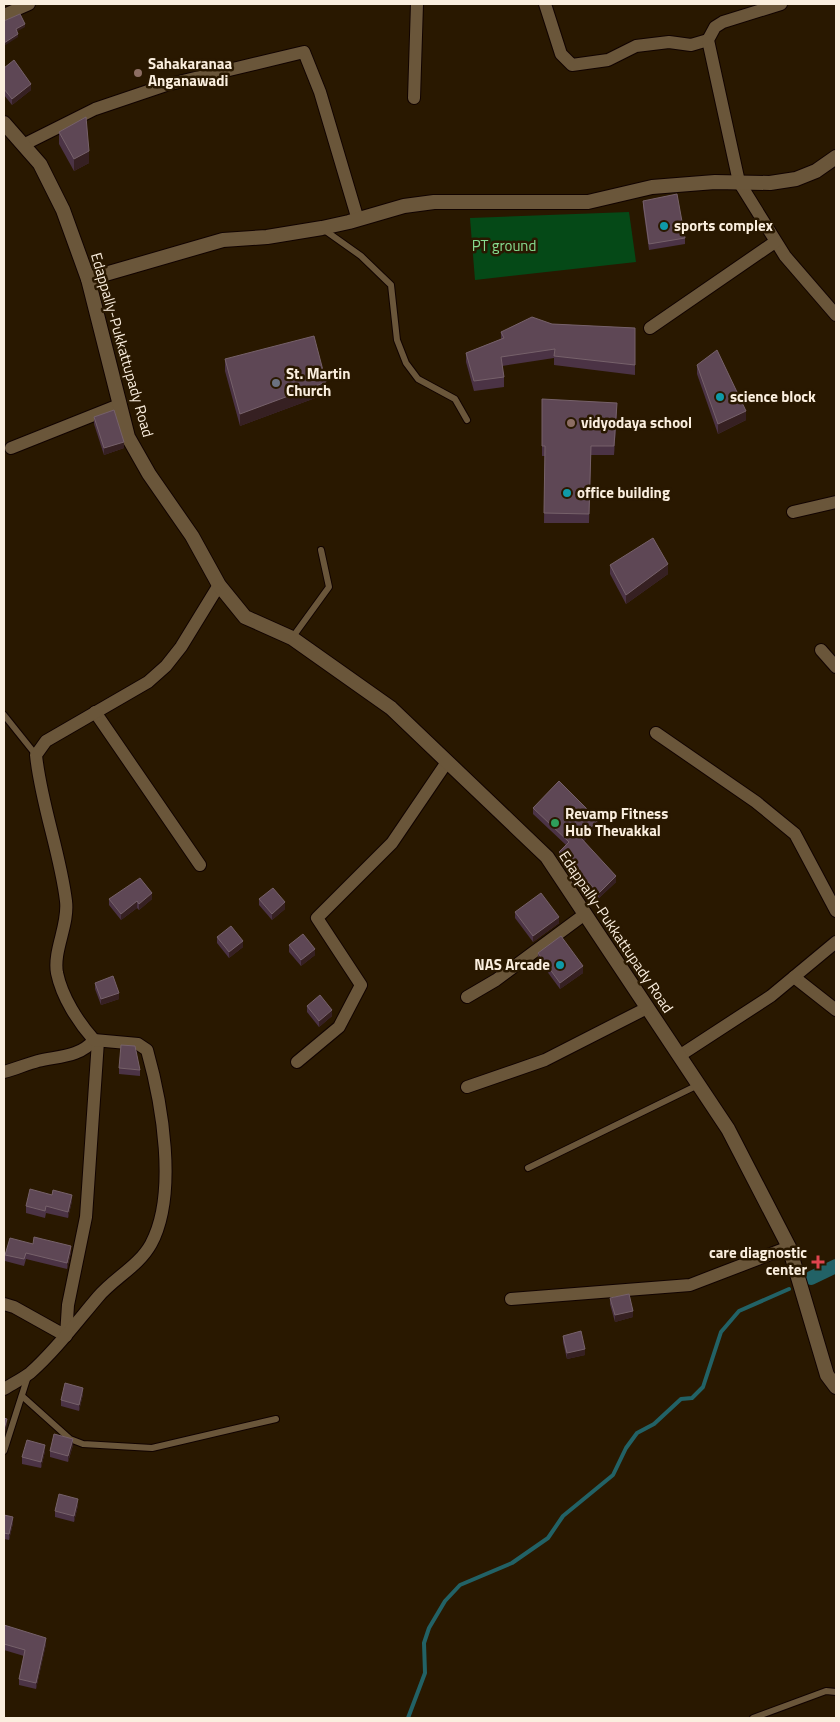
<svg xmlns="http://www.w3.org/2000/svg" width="840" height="1722" viewBox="0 0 840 1722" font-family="'Titillium Web',sans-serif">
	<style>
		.green { fill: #054917 }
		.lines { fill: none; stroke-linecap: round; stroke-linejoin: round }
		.stream { stroke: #226266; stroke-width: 4 }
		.canal { stroke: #226266; stroke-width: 14 }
		.service-casing { stroke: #110300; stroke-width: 8 }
		.minor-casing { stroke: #110300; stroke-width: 14 }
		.tertiary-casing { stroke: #110300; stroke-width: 16 }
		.secondary-casing { stroke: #110300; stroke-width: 16 }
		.service { stroke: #6a563a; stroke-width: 6 }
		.minor { stroke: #6a563a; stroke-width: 12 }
		.tertiary { stroke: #6a563a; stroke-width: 14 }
		.secondary { stroke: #6a563a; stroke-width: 14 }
		.wall { fill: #4b3345 }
		.shaded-wall { fill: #362022 }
		.building { fill: #5e4755; stroke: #76616a }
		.education-dot { fill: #8d6e63; stroke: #291800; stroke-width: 2 }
		.culture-dot { fill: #0f9aa8; stroke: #291800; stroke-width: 2 }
		.worship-dot { fill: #6b7280; stroke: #291800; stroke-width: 2 }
		.leisure-dot { fill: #2e9e5b; stroke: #291800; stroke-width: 2 }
		.health-dot { fill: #e0444e; stroke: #291800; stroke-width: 2 }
		.labels { text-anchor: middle; stroke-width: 5; stroke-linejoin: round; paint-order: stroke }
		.poi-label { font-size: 15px; font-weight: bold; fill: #faeede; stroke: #291800; text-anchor: start }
		.park-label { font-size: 15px; fill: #86dc8f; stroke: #291800 }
		.street-label { font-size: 15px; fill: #faeede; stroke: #291800 }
	</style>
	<rect width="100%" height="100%" fill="#291800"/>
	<!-- green -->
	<path class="green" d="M629 212 636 262 475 280 470 218Z"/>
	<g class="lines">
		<!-- stream -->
		<path class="stream" d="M408 1718 425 1673 424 1643 429 1628 445 1601 460 1585 512 1563 548 1538 563 1516 613 1475 626 1448 637 1433 654 1424 681 1399 692 1398 703 1387 721 1332 739 1311 789 1289"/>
		<!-- canal -->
		<path class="canal" d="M811 1278 836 1266"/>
		<!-- service casing -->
		<g class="service-casing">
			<g id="service">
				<path d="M323 229 361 256 391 285 397 340 406 363 418 379 455 399 467 420"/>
				<path d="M292 638 329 587 321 550"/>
				<path d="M4 715 36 755"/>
				<path d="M528 1168 698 1085"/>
				<path d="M22 1396 70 1439 83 1444 152 1448 276 1419"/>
				<path d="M4 1451 28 1376"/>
				<path d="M753 1718 826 1691 836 1692"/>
			</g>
		</g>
		<!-- minor casing -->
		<g class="minor-casing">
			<g id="minor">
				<path d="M545 4 561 54 572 65 608 60 636 46 669 42 691 45 708 40"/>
				<path d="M781 4 723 22 715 27 708 40 739 182 785 256 836 315"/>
				<path d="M4 15 29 4"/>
				<path d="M414 98 417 4"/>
				<path d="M23 145 95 109 166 85 304 52 320 92 358 220"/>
				<path d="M650 328 775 242"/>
				<path d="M11 448 119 405"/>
				<path d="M793 512 836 502"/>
				<path d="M821 650 836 667"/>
				<path d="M95 712 200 865"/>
				<path d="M656 733 756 802 795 834 836 911"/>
				<path d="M794 977 836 1010"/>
				<path d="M467 997 496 980 585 914"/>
				<path d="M679 1056 771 996 836 942"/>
				<path d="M297 1062 339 1027 361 985 317 918 392 843 447 762"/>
				<path d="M4 1072C15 1069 27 1064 38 1061 59 1056 80 1057 94 1040 78 1022 62 997 57 973 53 950 69 925 66 901 60 852 41 804 36 755L46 741 148 682 166 666 181 647 219 585"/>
				<path d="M467 1087 545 1060 647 1008"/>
				<path d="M511 1299 690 1285 789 1247"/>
				<path d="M4 1304 14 1307 66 1336 68 1305 86 1217 98 1041"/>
				<path d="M4 1389C12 1384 22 1379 30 1373 55 1351 76 1323 98 1297 114 1278 139 1266 151 1244 178 1194 162 1103 147 1050L138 1044 94 1040"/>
			</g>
		</g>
		<!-- tertiary casing -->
		<g class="tertiary-casing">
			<path id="tertiary" d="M88 279 223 240 267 237 322 228 349 222 404 206 434 202H588L652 187 715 182 770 183 796 179 816 171 836 157"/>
		</g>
		<!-- secondary casing -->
		<g class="secondary-casing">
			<path id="secondary" d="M4 123 40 164 63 210 88 279 128 437 149 474 192 536 219 585 245 617 292 638 391 708 547 857 728 1129 789 1247 827 1375 836 1387"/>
		</g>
		<!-- service -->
		<use href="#service" class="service"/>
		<!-- minor -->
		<use href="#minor" class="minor"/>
		<!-- tertiary -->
		<use href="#tertiary" class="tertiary"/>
		<!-- secondary -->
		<use href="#secondary" class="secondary"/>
	</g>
	<!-- wall -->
	<g class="wall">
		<path d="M4 68 31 90 12 105 4 95Z"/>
		<path d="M59 132 89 163 74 171 59 144Z"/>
		<path d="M643 201 685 238V244L649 250 643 207Z"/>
		<path d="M552 324 635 328V375L554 365V358L502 366 504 377V387L474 391 466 362V353L501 339V332Z"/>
		<path d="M225 359 326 394 240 426 225 371Z"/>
		<path d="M697 365 746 420 718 434 697 374Z"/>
		<path d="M542 399 617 412 614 455H591L589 523H544L545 456H542Z"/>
		<path d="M94 417 124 448 104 455 94 424Z"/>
		<path d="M610 565 668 574 626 604 610 574Z"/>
		<path d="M533 808 598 826 584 841 616 882 599 898 559 858V852L566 845 533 814Z"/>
		<path d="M109 899H152L139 910 137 908 121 920 109 905Z"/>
		<path d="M259 899 285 909 272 920 259 905Z"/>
		<path d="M515 912 559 923 533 942 515 918Z"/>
		<path d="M217 937 243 947 229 958 217 943Z"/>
		<path d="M289 945 315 955 301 966 289 952Z"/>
		<path d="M538 953 583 973 560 989 538 959Z"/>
		<path d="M95 983 119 999 101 1005 95 989Z"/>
		<path d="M307 1006 332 1016 319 1027 307 1012Z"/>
		<path d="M119 1068 140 1070V1076L119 1074Z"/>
		<path d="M72 1201 68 1218 46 1213 45 1218 26 1213V1206Z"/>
		<path d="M33 1244 71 1252 67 1269 26 1259 24 1266 5 1261V1255Z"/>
		<path d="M610 1298 633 1317 615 1322 610 1304Z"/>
		<path d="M563 1336 585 1355 567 1359 563 1342Z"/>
		<path d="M83 1394 79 1411 61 1406V1400Z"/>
		<path d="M73 1445 68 1462 50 1457V1451Z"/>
		<path d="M45 1451 41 1468 22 1464V1457Z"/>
		<path d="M78 1505 74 1522 55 1517V1511Z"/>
		<path d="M4 1515 13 1523 9 1540 4 1539Z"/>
		<path d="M4 1625 46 1644 36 1689 19 1685V1679L24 1656 4 1650Z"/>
	</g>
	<!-- shaded-wall -->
	<g class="shaded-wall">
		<path d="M25 24V27L16 32V29Z"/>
		<path d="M18 34V37L4 46V43Z"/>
		<path d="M31 84V90L12 105V99Z"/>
		<path d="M89 151V163L74 171V159Z"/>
		<path d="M326 382V394L240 426V414Z"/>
		<path d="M617 403V412L614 455V446Z"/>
		<path d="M746 411V420L718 434V424Z"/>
		<path d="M124 442V448L104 455V448Z"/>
		<path d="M668 564V574L626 604V595Z"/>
		<path d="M598 820V826L581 844V838Z"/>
		<path d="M616 876V882L599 898V893Z"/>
		<path d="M152 893V899L139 910V904Z"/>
		<path d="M137 901V908L121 920V914Z"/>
		<path d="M285 902V909L272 920V914Z"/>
		<path d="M559 917V923L533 942V936Z"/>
		<path d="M243 941V947L229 958V952Z"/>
		<path d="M315 949V955L301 966V960Z"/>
		<path d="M583 966V973L560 989V983Z"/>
		<path d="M119 993V999L101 1005V999Z"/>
		<path d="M332 1010V1016L319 1027V1021Z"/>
		<path d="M72 1195V1201L68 1218V1212Z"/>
		<path d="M71 1246V1252L67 1269V1263Z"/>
		<path d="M633 1311V1317L615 1322V1315Z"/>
		<path d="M585 1349V1355L567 1359V1353Z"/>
		<path d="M83 1388V1394L79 1411V1405Z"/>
		<path d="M7 1419V1425L4 1435V1429Z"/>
		<path d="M73 1439V1445L68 1462V1456Z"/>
		<path d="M45 1445V1451L41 1468V1462Z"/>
		<path d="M78 1499V1505L74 1522V1516Z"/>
		<path d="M13 1517V1523L9 1540V1534Z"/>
		<path d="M46 1638V1644L36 1689V1683Z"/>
	</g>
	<!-- building -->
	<g class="building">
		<path d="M20 14 25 24 16 29 18 34 4 43V21Z"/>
		<path d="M14 60 31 84 12 99 4 89V68Z"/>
		<path d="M86 117 89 151 74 159 59 132Z"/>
		<path d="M677 194 685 238 649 244 643 201Z"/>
		<path d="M532 317 552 324 635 328V365L554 356 555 349 501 357 504 377 474 381 466 353 504 338 501 332Z"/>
		<path d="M314 336 326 382 240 414 225 359Z"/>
		<path d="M717 350 746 411 718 424 697 365Z"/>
		<path d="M542 399 617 403 614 446H591L589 514 544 513 545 446H542Z"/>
		<path d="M114 410 124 442 104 448 94 417Z"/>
		<path d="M653 538 668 564 626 595 610 565Z"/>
		<path d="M559 781 598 820 581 838 616 876 599 893 559 852 569 842 533 808Z"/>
		<path d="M140 878 152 893 139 904 137 901 121 914 109 899Z"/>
		<path d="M273 888 285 902 272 914 259 899Z"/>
		<path d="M541 893 559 917 533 936 515 912Z"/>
		<path d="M231 926 243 941 229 952 217 937Z"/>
		<path d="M303 934 315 949 301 960 289 945Z"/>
		<path d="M561 936 583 966 560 983 538 953Z"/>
		<path d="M113 976 119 993 101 999 95 983Z"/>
		<path d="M320 995 332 1010 319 1021 307 1006Z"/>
		<path d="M121 1045 135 1046 140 1070 119 1068Z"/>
		<path d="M30 1189 52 1195 53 1190 72 1195 68 1212 46 1206 45 1211 26 1206Z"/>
		<path d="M34 1237 71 1246 67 1263 26 1253 24 1259 5 1255 10 1238 33 1244Z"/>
		<path d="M629 1294 633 1311 615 1315 610 1298Z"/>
		<path d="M581 1331 585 1349 567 1353 563 1336Z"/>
		<path d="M65 1383 83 1388 79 1405 61 1400Z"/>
		<path d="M4 1418 7 1419 4 1429Z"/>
		<path d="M54 1434 73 1439 68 1456 50 1451Z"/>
		<path d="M27 1440 45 1445 41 1462 22 1457Z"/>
		<path d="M59 1494 78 1499 74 1516 55 1511Z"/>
		<path d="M4 1515 13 1517 9 1534 4 1533Z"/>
		<path d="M4 1625 46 1638 36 1683 19 1679 25 1650 4 1644Z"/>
	</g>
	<!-- markers -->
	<g class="education-dot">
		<circle cx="138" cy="73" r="5"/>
		<circle cx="571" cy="423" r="5"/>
	</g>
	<g class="culture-dot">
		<circle cx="664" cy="226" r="5"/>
		<circle cx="720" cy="397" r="5"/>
		<circle cx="567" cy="493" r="5"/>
		<circle cx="560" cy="965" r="5"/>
	</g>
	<circle class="worship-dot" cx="276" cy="383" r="5"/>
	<circle class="leisure-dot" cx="555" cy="823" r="5"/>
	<path class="health-dot" d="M815.5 1254.5h5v5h5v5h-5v5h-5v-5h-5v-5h5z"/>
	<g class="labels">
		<!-- poi labels -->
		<g class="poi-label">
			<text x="148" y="69">Sahakaranaa<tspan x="148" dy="17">Anganawadi</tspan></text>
			<text x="674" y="231">sports complex</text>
			<text x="286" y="379">St. Martin<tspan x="286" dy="17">Church</tspan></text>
			<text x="730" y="402">science block</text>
			<text x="581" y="428">vidyodaya school</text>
			<text x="577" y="498">office building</text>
			<text x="565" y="819">Revamp Fitness<tspan x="565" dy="17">Hub Thevakkal</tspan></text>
			<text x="550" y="970" text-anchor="end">NAS Arcade</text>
			<text x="807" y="1258" text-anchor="end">care diagnostic<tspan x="807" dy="17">center</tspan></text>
		</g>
		<!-- park labels -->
		<g class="park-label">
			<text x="504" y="251">PT ground</text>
		</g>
		<!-- street labels -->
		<g class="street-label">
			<text transform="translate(122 345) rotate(74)" y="5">Edappally-Pukkattupady Road</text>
			<text transform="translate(616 932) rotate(56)" y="5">Edappally-Pukkattupady Road</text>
		</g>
	</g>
	<!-- border -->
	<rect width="840" height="1722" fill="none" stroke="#faeede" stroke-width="10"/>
</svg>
